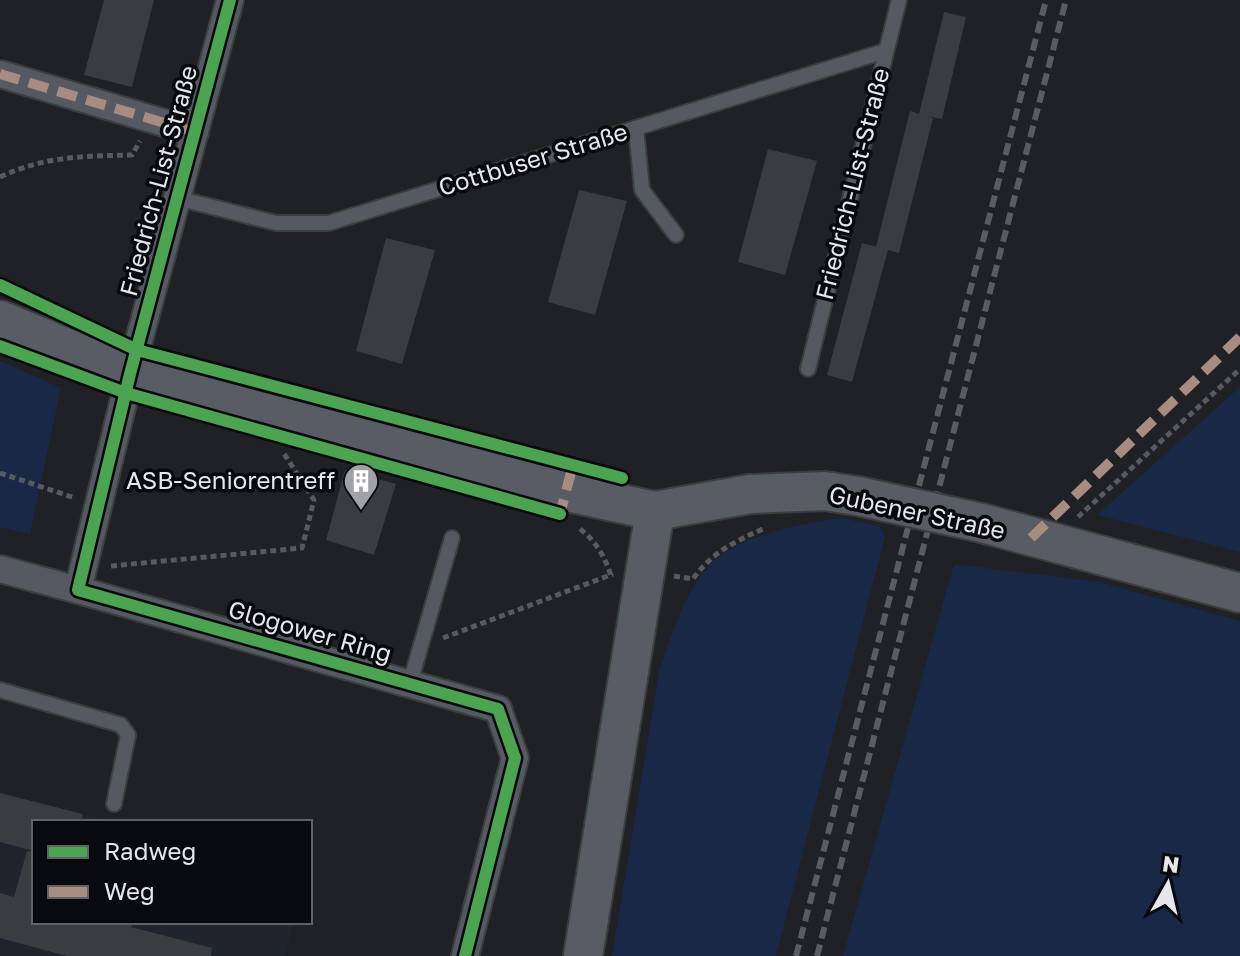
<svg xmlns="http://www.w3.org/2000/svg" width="1240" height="956" viewBox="0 0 1240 956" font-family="'Golos Text',sans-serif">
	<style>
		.built { fill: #20242e }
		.green { fill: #192847 }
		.building { fill: #3a3c3f }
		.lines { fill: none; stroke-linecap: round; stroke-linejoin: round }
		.lane-casing { stroke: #3c3d3f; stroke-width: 18 }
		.street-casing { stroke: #3c3d3f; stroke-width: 30 }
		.secondary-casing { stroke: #3c3d3f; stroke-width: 42 }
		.path { stroke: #575b60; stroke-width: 5; stroke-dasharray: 6 4; stroke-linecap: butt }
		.lane { stroke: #555a62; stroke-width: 14 }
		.street { stroke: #555a62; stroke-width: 26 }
		.secondary { stroke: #585c65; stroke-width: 38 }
		.rail { stroke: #5a5c61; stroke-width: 6; stroke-dasharray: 12 6; stroke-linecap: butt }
		.secondary-bridge-casing { stroke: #3c3d3f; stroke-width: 42; stroke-linecap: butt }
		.secondary-bridge { stroke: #585c65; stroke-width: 38 }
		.quiet { stroke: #a88b81; stroke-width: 10; stroke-dasharray: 20 10; stroke-linecap: butt }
		.cycleway-casing { stroke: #090a0d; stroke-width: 17 }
		.cycleway { stroke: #4ca352; stroke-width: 12 }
		.labels { text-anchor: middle; stroke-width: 7; stroke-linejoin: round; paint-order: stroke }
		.street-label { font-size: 24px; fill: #e5e7eb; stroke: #090a0d }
		.poi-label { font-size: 24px; fill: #e5e7eb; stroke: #090a0d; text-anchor: end }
	</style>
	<rect width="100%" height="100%" fill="#1f2124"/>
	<!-- built -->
	<path class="built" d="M0 793 113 822H34V922H294L285 956H0Z"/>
	<!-- green -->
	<g class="green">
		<path d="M0 361 61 388 30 534 0 527Z"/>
		<path d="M1240 387V552L1097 515Z"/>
		<path d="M841 518 880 526 885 537 776 956H612L659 672C671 636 683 595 709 566 737 535 802 524 841 518Z"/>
		<path d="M954 564 1100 582 1240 621V956H843Z"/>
	</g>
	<!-- building -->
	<g class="building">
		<path d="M104 0H154L132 87 84 75Z"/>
		<path d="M944 12 966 17 942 119 926 116 933 118 899 253 888 250 852 382 827 375 862 243 879 247H876L910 111 919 114Z"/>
		<path d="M768 149 817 161 785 275 738 262Z"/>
		<path d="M579 190 627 201 595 315 548 302Z"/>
		<path d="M386 238 435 250 402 364 356 351Z"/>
		<path d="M345 470 396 484 374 555 326 540Z"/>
		<path d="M0 793 83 814 82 822H34V851L0 842Z"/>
		<path d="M27 851 34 852V922H133L131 927 212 948 211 956H67L0 938V893L14 897Z"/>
	</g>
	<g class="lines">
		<!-- lane casing -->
		<g class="lane-casing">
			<g id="lane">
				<path d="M636 128 642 190 676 235"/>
				<path d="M177 198 276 223H329L885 51"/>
				<path d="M808 369 899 0"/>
				<path d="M410 683 452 538"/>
				<path d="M0 690 121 725 128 735 114 804"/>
			</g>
		</g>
		<!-- street casing -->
		<g class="street-casing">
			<g id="street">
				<path d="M230 0 130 374 78 590 498 709 515 758 465 956"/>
				<path d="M0 74 195 132"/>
				<path d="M0 569 78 590"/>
			</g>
		</g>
		<!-- secondary casing -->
		<g class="secondary-casing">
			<g id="secondary">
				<path d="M0 320 130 374 251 409 567 492 655 511 750 494 825 491 858 496"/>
				<path d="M982 523 1240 593"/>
				<path d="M583 956 655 511"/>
			</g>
		</g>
		<!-- path -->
		<g class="path">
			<path d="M0 177C45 156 83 156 132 155L140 141"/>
			<path d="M0 473 75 498"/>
			<path d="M1078 517 1240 369"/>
			<path d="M580 529C596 541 605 557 611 576"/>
			<path d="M111 566 302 548 314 500 283 452"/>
			<path d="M674 576 693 579C712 552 736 541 765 528"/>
			<path d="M443 638 613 574"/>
		</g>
		<!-- lane -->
		<use href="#lane" class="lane"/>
		<!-- street -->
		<use href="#street" class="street"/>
		<!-- secondary -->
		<use href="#secondary" class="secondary"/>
		<!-- rail -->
		<g class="rail">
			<path d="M796 956 1046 0"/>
			<path d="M817 956 1066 0"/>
		</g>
		<!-- secondary-bridge casing -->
		<g class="secondary-bridge-casing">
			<path id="secondary-bridge" d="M858 496 982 523"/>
		</g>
		<!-- secondary-bridge -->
		<use href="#secondary-bridge" class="secondary-bridge"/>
		<!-- quiet -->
		<g class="quiet">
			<path d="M0 74 195 132"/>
			<path d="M555 513 560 514 573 465"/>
			<path d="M1031 538 1240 337"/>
		</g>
		<!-- cycleway casing -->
		<g class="cycleway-casing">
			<g id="cycleway">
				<path d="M230 0 130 374 78 590 498 709 515 758 465 956"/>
				<path d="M0 285 137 350 622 478"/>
				<path d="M0 346 126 393 560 514"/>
			</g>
		</g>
		<!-- cycleway -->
		<use href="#cycleway" class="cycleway"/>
	</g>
	<!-- icons -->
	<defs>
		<g id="building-pin" transform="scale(1.8)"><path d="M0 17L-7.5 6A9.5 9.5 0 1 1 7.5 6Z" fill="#a0a2a5" stroke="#090a0d"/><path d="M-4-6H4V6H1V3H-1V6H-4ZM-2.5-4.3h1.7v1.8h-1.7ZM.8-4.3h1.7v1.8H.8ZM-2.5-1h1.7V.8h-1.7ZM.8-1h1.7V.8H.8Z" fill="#fff"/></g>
	</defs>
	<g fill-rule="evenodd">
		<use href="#building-pin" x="361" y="481"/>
	</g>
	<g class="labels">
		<!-- street labels -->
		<g class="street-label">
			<text transform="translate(533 160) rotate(-17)" y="8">Cottbuser Straße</text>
			<text transform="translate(159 181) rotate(-75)" y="8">Friedrich-List-Straße</text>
			<text transform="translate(853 184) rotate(-76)" y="8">Friedrich-List-Straße</text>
			<text transform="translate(917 513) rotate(12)" y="8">Gubener Straße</text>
			<text transform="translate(310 632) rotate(16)" y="8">Glogower Ring</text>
		</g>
		<!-- poi labels -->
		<g class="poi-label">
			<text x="335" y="489">ASB-Seniorentreff</text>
		</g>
	</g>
	<!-- legend -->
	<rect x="32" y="820" width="280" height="104" fill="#090a0d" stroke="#616266" stroke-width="2"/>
	<rect x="48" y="846" width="40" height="12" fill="#4ca352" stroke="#616266" stroke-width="2"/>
	<text x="104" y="860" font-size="24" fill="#e5e7eb">Radweg</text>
	<rect x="48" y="886" width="40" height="12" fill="#a88b81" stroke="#616266" stroke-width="2"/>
	<text x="104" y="900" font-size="24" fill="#e5e7eb">Weg</text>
	<!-- north arrow -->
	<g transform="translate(1168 884) rotate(8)" stroke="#090a0d" stroke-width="6" paint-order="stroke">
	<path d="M0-6L14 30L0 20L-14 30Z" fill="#e5e7eb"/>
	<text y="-12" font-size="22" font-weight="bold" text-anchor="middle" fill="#e5e7eb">N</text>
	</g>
</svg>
